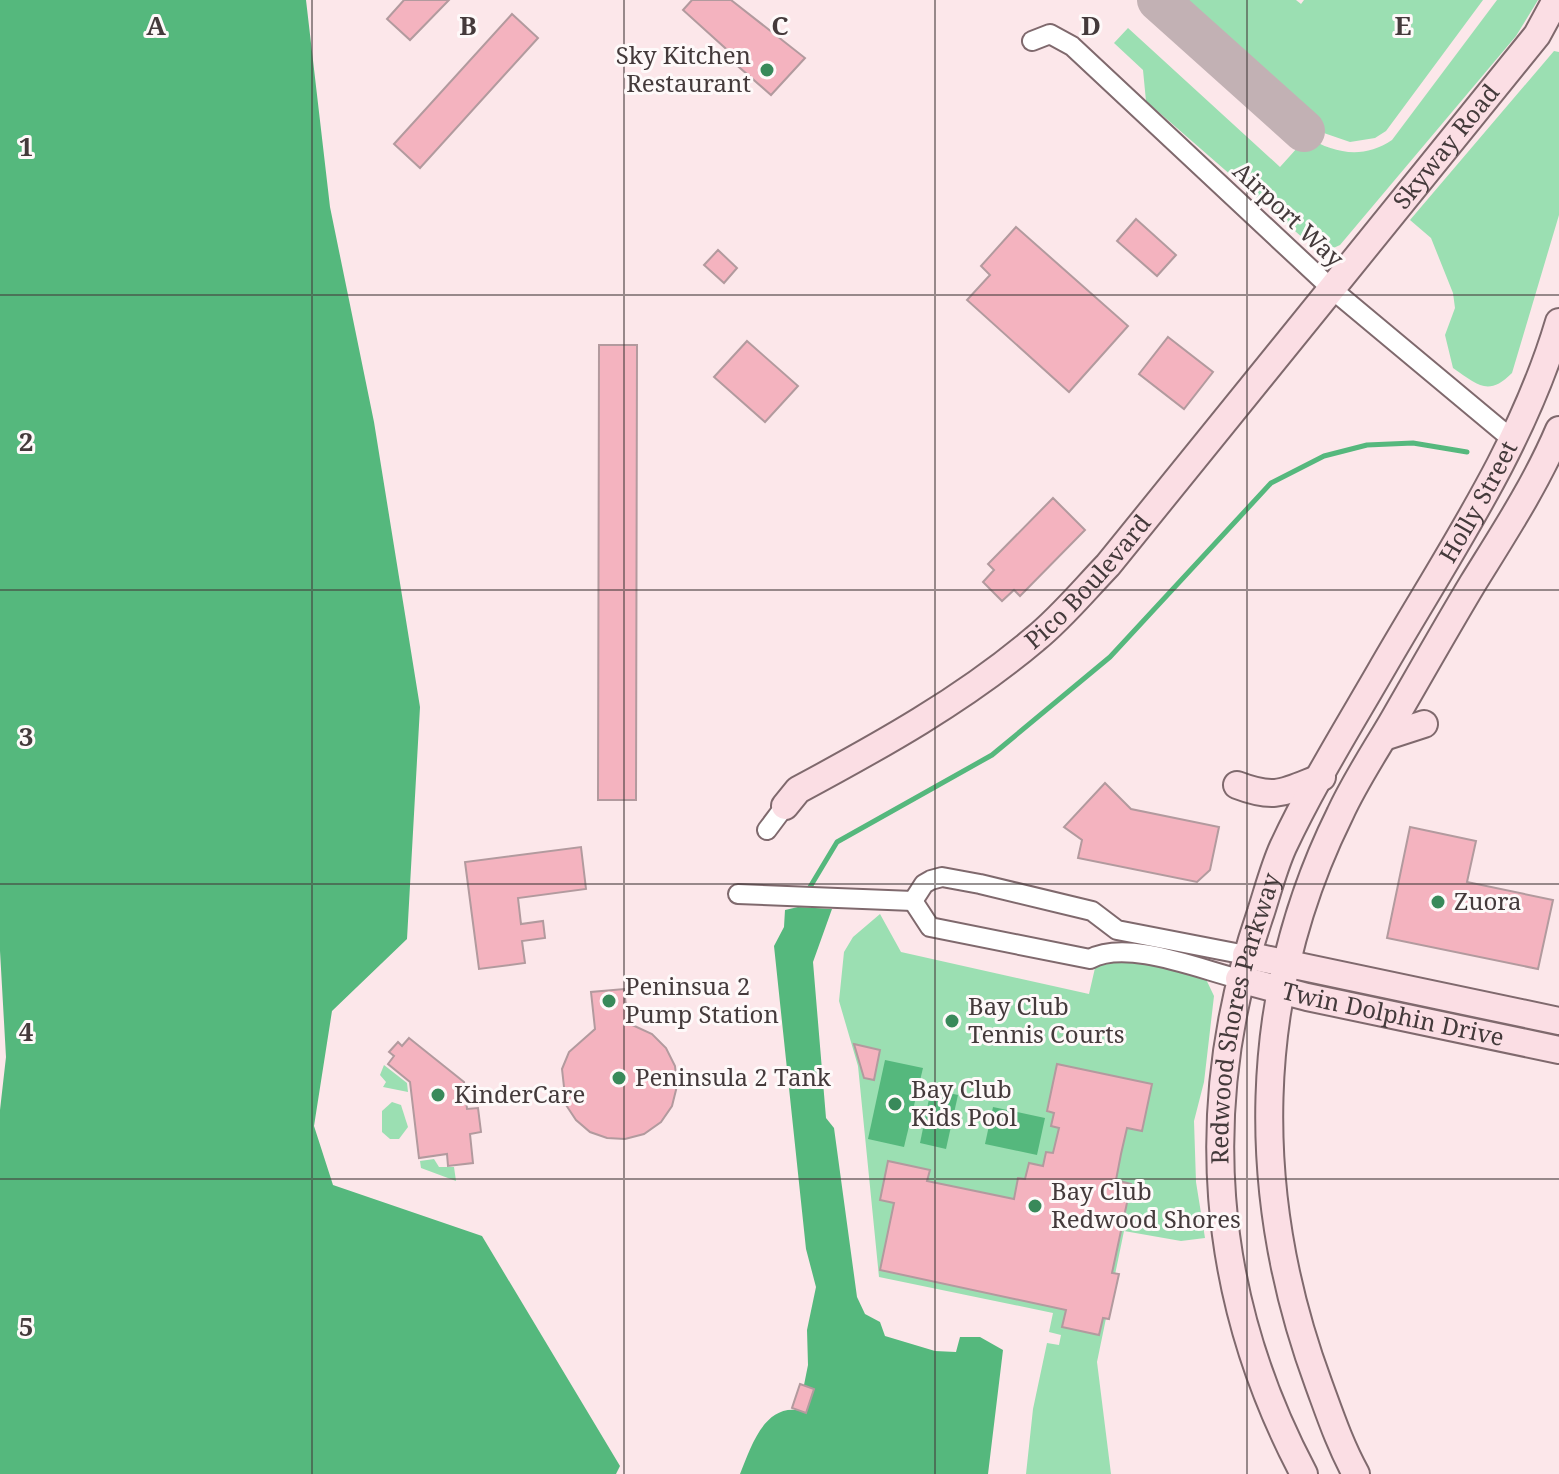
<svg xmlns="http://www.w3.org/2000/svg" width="1559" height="1474" viewBox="0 0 1559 1474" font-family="'Noto Serif',serif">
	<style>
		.green { fill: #9bdfb2 }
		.water { fill: #55b87d }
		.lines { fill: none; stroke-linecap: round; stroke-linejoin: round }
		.stream { stroke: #55b87d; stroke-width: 5 }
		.taxiway { stroke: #c2b1b4; stroke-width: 42 }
		.building { fill: #f4b3bf; stroke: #b29a9e; stroke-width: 2 }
		.street-casing { stroke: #7f696d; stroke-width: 22 }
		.secondary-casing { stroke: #7f696d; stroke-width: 30 }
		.street { stroke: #fff; stroke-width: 18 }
		.secondary { stroke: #fbdee4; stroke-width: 26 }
		.grid { fill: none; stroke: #443a3b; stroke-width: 2; stroke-opacity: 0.55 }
		.poi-dot { fill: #39895a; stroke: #fef9f9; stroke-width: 3 }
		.labels { text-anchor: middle; stroke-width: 6; stroke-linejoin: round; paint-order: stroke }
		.poi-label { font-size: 24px; fill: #443a3b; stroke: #fef9f9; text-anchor: start }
		.street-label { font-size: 24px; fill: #443a3b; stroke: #fef9f9 }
		.grid-label { font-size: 26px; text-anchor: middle; font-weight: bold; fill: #443a3b; stroke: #fef9f9; stroke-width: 6; stroke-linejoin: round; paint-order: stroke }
	</style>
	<rect width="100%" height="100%" fill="#fce7ea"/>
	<!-- green -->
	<g class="green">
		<path d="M1176 0H1296L1301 4 1304 0H1483L1386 131 1375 138 1350 142 1318 131Z"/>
		<path d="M1497 0H1538L1516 36 1340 245 1327 251 1311 245 1146 101 1143 70 1114 43 1128 28 1280 167 1307 137C1335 154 1364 159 1392 140Z"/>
		<path d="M1554 51 1559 52V215L1512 373C1488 397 1478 385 1453 368L1445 335 1455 308 1453 293 1431 238 1410 220Z"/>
		<path d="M880 914 901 952 1089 994 1095 968 1112 958 1204 975 1214 996 1204 1082 1194 1121 1196 1182 1205 1238 1181 1241 1124 1231 1097 1362 1111 1474H1026L1033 1409 1047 1343 1059 1345 1061 1335 1049 1332 1053 1313 879 1277 858 1066 839 1001 844 952 853 937Z"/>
		<path d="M384 1065 407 1083 408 1092 383 1087 386 1082 380 1075Z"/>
		<path d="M392 1102 401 1105 408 1127 399 1139H390L382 1132V1111Z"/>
		<path d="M434 1159 439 1167H454L456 1181 421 1168 420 1161Z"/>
	</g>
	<!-- water -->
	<g class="water">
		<path d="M0 0H306L330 207 374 422 420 707 407 939 332 1011 314 1126 333 1185 482 1236 620 1466 616 1474H0V1110L6 1057 0 951Z"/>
		<path d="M798 907 832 909 813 962 826 1118 834 1128 857 1297 865 1314 880 1322 885 1336 935 1351 956 1352 960 1337H980L1003 1350 988 1474H740C752 1444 766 1399 806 1412L814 1389 804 1385 808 1365 807 1330 816 1287 806 1249 774 946 784 927 785 910Z"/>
		<path d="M885 1060 923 1068 904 1147 868 1139Z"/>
		<path d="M931 1089 958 1095 946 1149 920 1143Z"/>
		<path d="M993 1107 1045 1118 1037 1155 985 1144Z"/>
	</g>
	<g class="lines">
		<!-- stream -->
		<path class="stream" d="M807 892 837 842 992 755 1110 657 1271 483 1324 456 1367 445 1413 443 1467 452"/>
		<!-- taxiway -->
		<path class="taxiway" d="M1158 0 1304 131"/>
	</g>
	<!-- building -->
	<g class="building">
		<path d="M404 0H449L410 40 387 19Z"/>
		<path d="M692 0H731L805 58 771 95 732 61 735 57 683 10Z"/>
		<path d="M512 14 538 38 420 168 394 144Z"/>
		<path d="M1136 219 1176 255 1157 276 1117 241Z"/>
		<path d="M1016 227 1128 326 1069 392 967 300 990 275 981 266Z"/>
		<path d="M718 250 737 268 724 283 704 265Z"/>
		<path d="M1168 337 1213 372 1184 409 1139 374Z"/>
		<path d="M747 341 798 386 765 422 714 377Z"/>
		<path d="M599 345H637L636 800H598Z"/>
		<path d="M1053 498 1085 530 1020 596 1014 590 1002 601 983 582 994 570 988 564Z"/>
		<path d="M1105 783 1131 809 1219 827 1210 870 1197 882 1078 858 1082 840 1064 827Z"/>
		<path d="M1410 827 1476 841 1467 882 1553 900 1538 969 1387 938Z"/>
		<path d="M581 847 586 889 518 898 521 924 543 921 545 938 522 941 525 963 479 969 465 862Z"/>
		<path d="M624 989 628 1023 652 1034 666 1048 675 1066 677 1086 672 1106 661 1122 644 1134 625 1139 607 1138 590 1132 576 1120 566 1105 562 1069 569 1052 595 1029 591 992Z"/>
		<path d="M409 1038 464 1082 467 1109 478 1108 481 1132 470 1134 473 1163 448 1166 447 1154 419 1158 410 1082 388 1064 394 1056 389 1052 398 1042 402 1046Z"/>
		<path d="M854 1044 880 1050 874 1080 864 1078Z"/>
		<path d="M1057 1064 1152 1084 1142 1131 1127 1128 1121 1154 1116 1180 1131 1184 1112 1273 1119 1274 1109 1319 1103 1318 1099 1335 1062 1327 1066 1310 880 1270 894 1203 880 1200 888 1161 930 1170 927 1181 1014 1199 1018 1178 1025 1179 1029 1163 1043 1166 1046 1152 1053 1153 1059 1128 1051 1126 1054 1113 1047 1111Z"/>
		<path d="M800 1384 814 1389 806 1413 792 1408Z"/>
	</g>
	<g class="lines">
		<!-- street casing -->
		<g class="street-casing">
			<g id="street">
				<path d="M1032 41 1050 34 1072 46 1333 290 1514 441"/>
				<path d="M767 830 785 806"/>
				<path d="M738 894 913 901"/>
				<path d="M913 901 924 884 931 880 942 877 980 884 1092 911 1117 930 1246 955"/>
				<path d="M913 901 930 927 1090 959C1127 939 1199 969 1239 979"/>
			</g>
		</g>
		<!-- secondary casing -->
		<g class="secondary-casing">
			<g id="secondary">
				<path d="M1384 737 1424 724"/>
				<path d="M1237 785C1276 800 1284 792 1322 777"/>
				<path id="s1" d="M785 806 798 790C880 746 963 700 1035 639 1061 618 1084 590 1108 565L1537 35 1556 0"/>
				<path d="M1246 955 1559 1021"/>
				<path id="s2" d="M1239 979 1307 997 1559 1050"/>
				<path id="s3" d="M1304 1474C1209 1295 1195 1103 1261 912 1268 890 1274 867 1283 847 1311 787 1347 729 1380 672 1446 557 1521 450 1559 322"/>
				<path d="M1356 1474C1340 1445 1330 1415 1319 1385 1249 1196 1250 996 1340 814 1355 781 1376 750 1394 719 1420 674 1446 628 1473 583 1504 533 1536 484 1559 430"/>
			</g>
		</g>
		<!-- street -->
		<use href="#street" class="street"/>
		<!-- secondary -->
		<use href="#secondary" class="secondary"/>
	</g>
	<!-- grid -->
	<path class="grid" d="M312 0V1474M624 0V1474M935 0V1474M1247 0V1474M0 295H1559M0 590H1559M0 884H1559M0 1179H1559"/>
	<!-- markers -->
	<g class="poi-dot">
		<circle cx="767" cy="70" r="8"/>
		<circle cx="1438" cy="902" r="8"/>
		<circle cx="609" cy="1001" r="8"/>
		<circle cx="952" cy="1021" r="8"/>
		<circle cx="619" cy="1078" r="8"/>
		<circle cx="438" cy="1095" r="8"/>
		<circle cx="895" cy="1104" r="8"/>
		<circle cx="1035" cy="1206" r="8"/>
	</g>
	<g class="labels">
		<!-- poi labels -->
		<g class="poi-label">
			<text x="751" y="64" text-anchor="end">Sky Kitchen<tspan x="751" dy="28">Restaurant</tspan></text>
			<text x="1454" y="910">Zuora</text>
			<text x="625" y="995">Peninsua 2<tspan x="625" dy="28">Pump Station</tspan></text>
			<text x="968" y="1015">Bay Club<tspan x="968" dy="28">Tennis Courts</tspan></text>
			<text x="635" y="1086">Peninsula 2 Tank</text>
			<text x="911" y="1098">Bay Club<tspan x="911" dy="28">Kids Pool</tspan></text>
			<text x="454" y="1103">KinderCare</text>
			<text x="1051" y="1200">Bay Club<tspan x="1051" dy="28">Redwood Shores</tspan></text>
		</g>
		<!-- street labels -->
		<g class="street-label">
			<text dy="8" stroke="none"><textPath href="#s1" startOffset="944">Skyway Road</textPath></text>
			<text transform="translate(1288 215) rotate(43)" y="8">Airport Way</text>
			<text dy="8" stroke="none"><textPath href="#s3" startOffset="1046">Holly Street</textPath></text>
			<text dy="8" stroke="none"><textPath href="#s1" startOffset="380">Pico Boulevard</textPath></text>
			<text dy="8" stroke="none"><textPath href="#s2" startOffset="158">Twin Dolphin Drive</textPath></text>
			<text dy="8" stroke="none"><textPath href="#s3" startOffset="472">Redwood Shores Parkway</textPath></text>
		</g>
	</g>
	<g class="grid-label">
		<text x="156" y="35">A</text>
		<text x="468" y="35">B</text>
		<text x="780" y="35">C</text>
		<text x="1091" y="35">D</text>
		<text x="1403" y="35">E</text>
		<text x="26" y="156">1</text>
		<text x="26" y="451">2</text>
		<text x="26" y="746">3</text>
		<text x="26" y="1041">4</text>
		<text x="26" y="1336">5</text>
	</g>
</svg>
